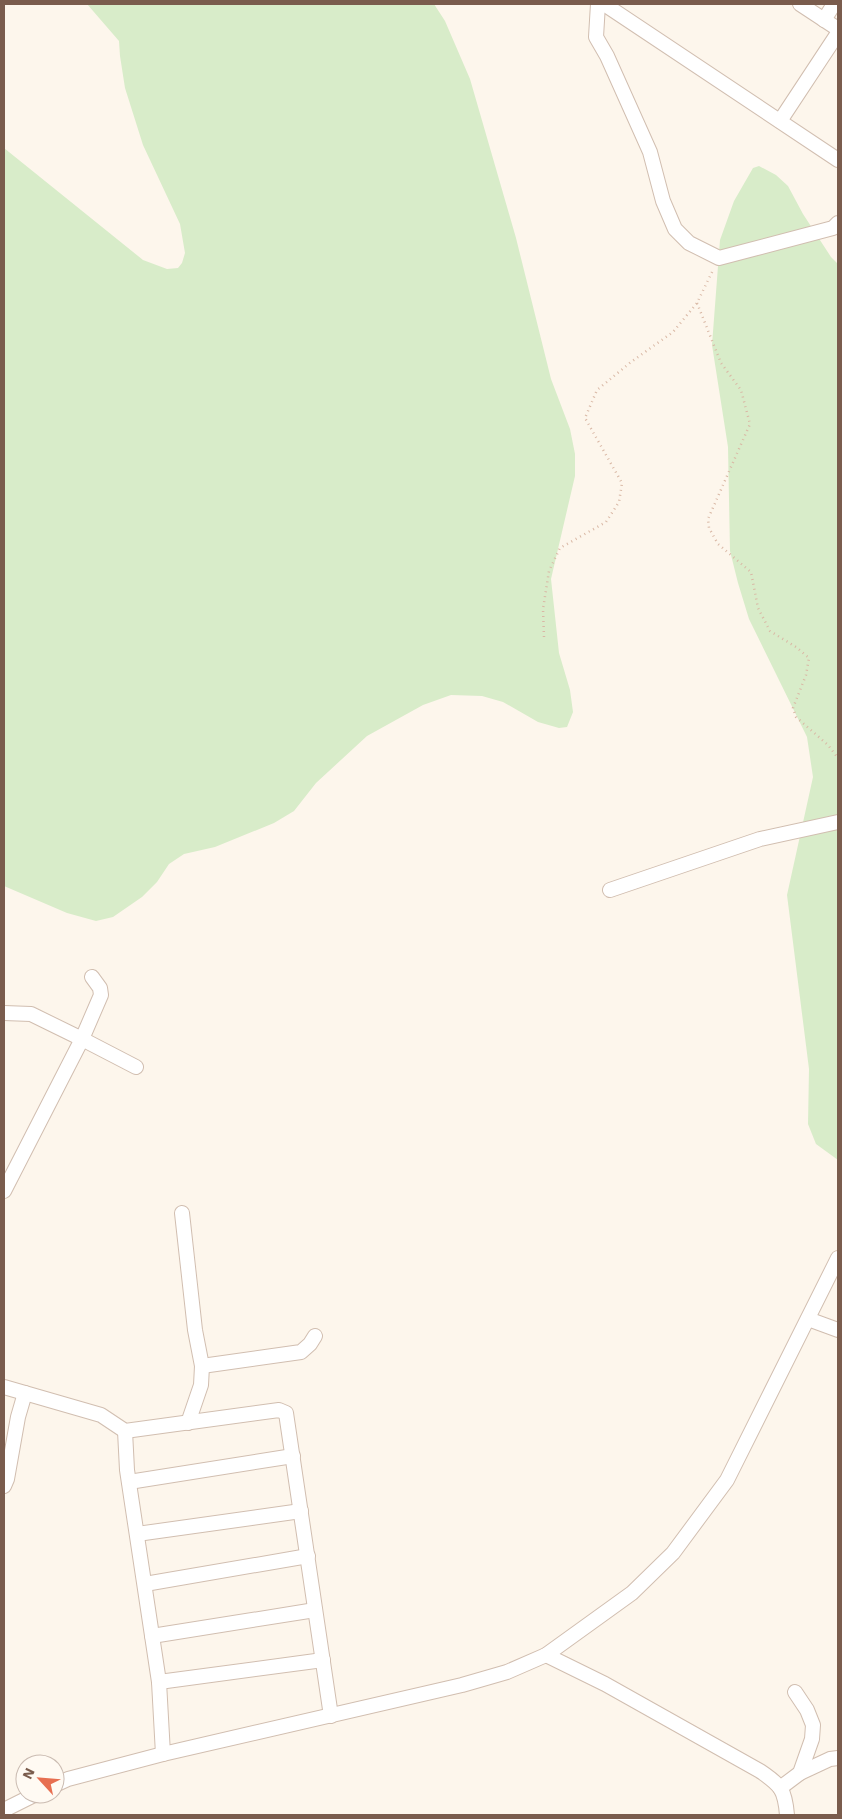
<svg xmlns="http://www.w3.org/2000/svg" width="842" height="1819" viewBox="0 0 842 1819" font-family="'Work Sans',sans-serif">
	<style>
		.green { fill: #d8ecc9 }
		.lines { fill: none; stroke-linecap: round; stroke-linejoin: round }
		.street-casing { stroke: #d1beb0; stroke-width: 16 }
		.path { stroke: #d9b8a5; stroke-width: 2.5; stroke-dasharray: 1 4; stroke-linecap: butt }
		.street { stroke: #fff; stroke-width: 14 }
	</style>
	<rect width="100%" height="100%" fill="#fdf6ec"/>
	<!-- green -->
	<g class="green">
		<path d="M87 4H434L445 21 470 79 516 238 551 379 570 429 575 454V476L551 579 559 653 570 690 573 712 567 727 559 728 538 722 503 702 482 696 451 695 423 705 367 736 316 783 294 811 274 823 215 847 184 854 169 864 157 882 142 897 113 917 96 921 67 913 4 886V148L143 260 167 269 178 268 182 263 185 253 180 224 143 145 125 88 120 56 119 41Z"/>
		<path d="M759 166 776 175 788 186 803 214 831 257 838 264V1160L816 1144 808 1124 809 1069 787 895 813 777 807 737 749 619 738 583 730 551 728 447 712 345 720 240 734 201 753 168Z"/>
	</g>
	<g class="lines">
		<!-- street casing -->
		<g class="street-casing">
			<g id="street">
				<path d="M598 4 596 37 607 56 650 152 663 201 675 229 689 243 719 258 833 228 838 223"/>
				<path d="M604 4 838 160"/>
				<path d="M800 4 838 29"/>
				<path d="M824 20 834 4"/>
				<path d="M780 121 838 33"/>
				<path d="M610 890 760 839 838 822"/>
				<path d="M4 1013 31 1014 82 1039 101 995 100 988 92 977"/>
				<path d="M4 1191 82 1039 136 1067"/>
				<path d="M182 1213 195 1330 202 1366 201 1385 188 1423"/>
				<path d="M808 1319 838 1330"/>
				<path d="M202 1366 301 1352 310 1344 315 1336"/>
				<path d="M4 1387 101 1415 125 1431 279 1410 286 1413 331 1716"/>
				<path d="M125 1431 127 1470 159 1682 163 1754"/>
				<path d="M129 1482 293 1456"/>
				<path d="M4 1486 7 1479 18 1417 25 1393"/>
				<path d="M137 1534 301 1511"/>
				<path d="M145 1584 308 1556"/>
				<path d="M152 1636 315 1610"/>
				<path d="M546 1655 605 1684 760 1771C781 1785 785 1790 787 1815"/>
				<path d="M159 1682 323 1660"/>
				<path d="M800 1773 830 1759 838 1758"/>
				<path d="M55 1785 68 1779 163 1754 462 1685 507 1672 546 1655 632 1593 673 1553 727 1480 838 1258"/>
				<path d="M780 1788 800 1773 812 1739 813 1725 807 1710 795 1692"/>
				<path d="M4 1810 36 1794"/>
			</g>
		</g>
		<!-- path -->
		<g class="path">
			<path d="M697 303 721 363 741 390 750 424 708 519 709 528 718 544 751 572 758 608 770 631 796 647 809 658 806 675 793 708 796 717 828 745 838 758"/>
			<path d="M544 637 543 609 549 571 560 548 606 522 619 502 622 483 585 418 597 390 631 362 673 332 697 303 713 270"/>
		</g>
		<!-- street -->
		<use href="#street" class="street"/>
	</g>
	<!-- border -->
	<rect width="842" height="1819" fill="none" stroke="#7a5c4d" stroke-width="10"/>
	<!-- north arrow -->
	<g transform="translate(40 1779) rotate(296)"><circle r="24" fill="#fffaf3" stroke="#cabbb1"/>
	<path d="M0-4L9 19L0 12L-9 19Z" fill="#e76f51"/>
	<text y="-8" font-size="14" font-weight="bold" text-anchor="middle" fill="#7a5c4d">N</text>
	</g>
</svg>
